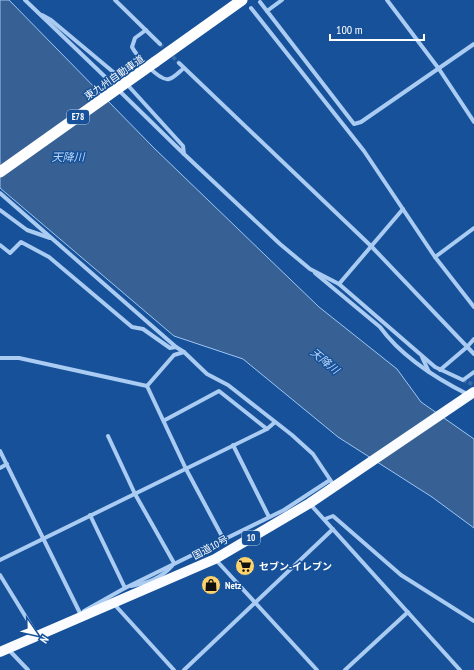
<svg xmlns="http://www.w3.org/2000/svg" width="474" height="670" viewBox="0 0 474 670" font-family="'PT Sans Narrow','Noto Sans JP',sans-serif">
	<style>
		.water { fill: #376195; stroke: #9dc6f4 }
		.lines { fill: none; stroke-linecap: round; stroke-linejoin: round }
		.minor-tunnel { stroke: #396ba8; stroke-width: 4; stroke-dasharray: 4 2; stroke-linecap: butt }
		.minor { stroke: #aacbf2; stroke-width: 4 }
		.trunk { stroke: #fafcff; stroke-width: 10 }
		.motorway { stroke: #fff; stroke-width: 11 }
		.motorway-bridge { stroke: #fff; stroke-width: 11 }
		.labels { text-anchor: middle; stroke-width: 3; stroke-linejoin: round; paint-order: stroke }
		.shield { fill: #165199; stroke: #b9cbe0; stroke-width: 1 }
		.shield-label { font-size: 9px; font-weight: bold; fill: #fff }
		.street-label { font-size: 10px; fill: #fff; stroke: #165199 }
		.poi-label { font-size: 10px; font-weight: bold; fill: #fff; stroke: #165199; text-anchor: start }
		.water-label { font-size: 11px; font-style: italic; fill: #b7d5f8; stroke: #165199 }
	</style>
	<rect width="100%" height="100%" fill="#165199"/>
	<!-- water -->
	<path class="water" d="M0 0H9L154 148 319 307 397 369 421 402 474 439V528L432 497 338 437 243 359 174 336 0 188Z"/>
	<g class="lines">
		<!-- minor-tunnel -->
		<g class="minor-tunnel">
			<path d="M160 44 179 63"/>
			<path d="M463 380 474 385"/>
		</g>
		<!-- minor -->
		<g class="minor">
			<path d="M25 0 98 70 184 154 280 244 310 269 339 284 435 367 463 380 474 372"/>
			<path d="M115 0 160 44"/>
			<path d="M387 0 439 69 474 122"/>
			<path d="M260 2 354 124 361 122 474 44"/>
			<path d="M251 8 364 151 435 257 474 307"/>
			<path d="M267 11 282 0"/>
			<path d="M42 15 51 20 124 81 183 146 184 154"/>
			<path d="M146 30 135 38 132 47C136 55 160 82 169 79 174 78 180 71 184 68"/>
			<path d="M179 63 371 246 474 354"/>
			<path d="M0 193 176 347 184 352 207 374 228 385 292 435 313 454 335 487"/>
			<path d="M0 210 27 230 50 238"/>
			<path d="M0 245 10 253 21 242 49 257 132 327 143 329 170 348 176 347"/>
			<path d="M435 257 474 228"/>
			<path d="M315 273 380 327C401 356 437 379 469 395"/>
			<path d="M339 284 403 209"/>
			<path d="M422 357 429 372"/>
			<path d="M0 358H19L147 386 174 355 184 352"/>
			<path d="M440 370 467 347 474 339"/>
			<path d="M147 386 186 469 224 540"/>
			<path d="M165 420 219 391 267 429"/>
			<path d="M108 436 135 494 174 563"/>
			<path d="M233 445 269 517"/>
			<path d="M0 451 80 613"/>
			<path d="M0 468 7 464"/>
			<path d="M310 504 460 670"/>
			<path d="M90 515 125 588"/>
			<path d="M325 519 333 516 401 575 474 621"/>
			<path d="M0 560 267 429 274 423"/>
			<path d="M216 560 317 670"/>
			<path d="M0 575 35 632"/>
			<path d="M131 586C147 583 160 579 172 566"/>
			<path d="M114 604 174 670"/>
			<path d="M84 611 125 588 284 510 330 480"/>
			<path d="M8 649 28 670"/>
			<path d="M184 670 333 529"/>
			<path d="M345 670 408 612"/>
		</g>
		<!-- trunk -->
		<path class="trunk" d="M0 652 215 559 310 503 474 392"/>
		<!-- motorway -->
		<path class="motorway" d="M155 62 242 0"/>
		<!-- motorway-bridge -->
		<path class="motorway-bridge" d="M0 172 155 62"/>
	</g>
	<!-- icons -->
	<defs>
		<g id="supermarket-disc" transform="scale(1)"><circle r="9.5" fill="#ffd26b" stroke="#165199"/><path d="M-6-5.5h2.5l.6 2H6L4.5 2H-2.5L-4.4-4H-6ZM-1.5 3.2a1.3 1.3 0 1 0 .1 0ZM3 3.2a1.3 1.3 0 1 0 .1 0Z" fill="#111"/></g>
		<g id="shop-disc" transform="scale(1)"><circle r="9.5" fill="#ffd26b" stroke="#165199"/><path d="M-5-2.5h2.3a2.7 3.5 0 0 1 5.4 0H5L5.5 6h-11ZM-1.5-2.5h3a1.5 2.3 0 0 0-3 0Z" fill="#111"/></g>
	</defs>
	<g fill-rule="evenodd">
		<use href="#supermarket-disc" x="245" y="566"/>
		<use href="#shop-disc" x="211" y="585"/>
	</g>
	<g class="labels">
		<!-- shield labels -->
		<g class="shield">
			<rect x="67" y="110" width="22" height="14" rx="3"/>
			<rect x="242" y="531" width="18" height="14" rx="3"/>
		</g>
		<g class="shield-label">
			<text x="78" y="120">E78</text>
			<text x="251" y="541">10</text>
		</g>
		<!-- street labels -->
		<g class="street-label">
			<text transform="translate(114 77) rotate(-35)" y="4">東九州自動車道</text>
			<text transform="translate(210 547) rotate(-28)" y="4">国道10号</text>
		</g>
		<!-- poi labels -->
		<g class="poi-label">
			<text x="259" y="570">セブン-イレブン</text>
			<text x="225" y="589">Netz</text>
		</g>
		<!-- water labels -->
		<g class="water-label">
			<text x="68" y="161">天降川</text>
			<text transform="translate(325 361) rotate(40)" y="4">天降川</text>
		</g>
	</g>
	<!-- north arrow -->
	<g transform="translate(36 634) rotate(124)" stroke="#165199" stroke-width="3" paint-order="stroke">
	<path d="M0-3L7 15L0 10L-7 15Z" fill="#ffffff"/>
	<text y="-6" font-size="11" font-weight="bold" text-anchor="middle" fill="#ffffff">N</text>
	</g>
	<!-- scale -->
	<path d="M330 34v6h94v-6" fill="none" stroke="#ffffff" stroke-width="2"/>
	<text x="336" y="34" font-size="12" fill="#ffffff" stroke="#165199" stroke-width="3" paint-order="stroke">100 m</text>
</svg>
